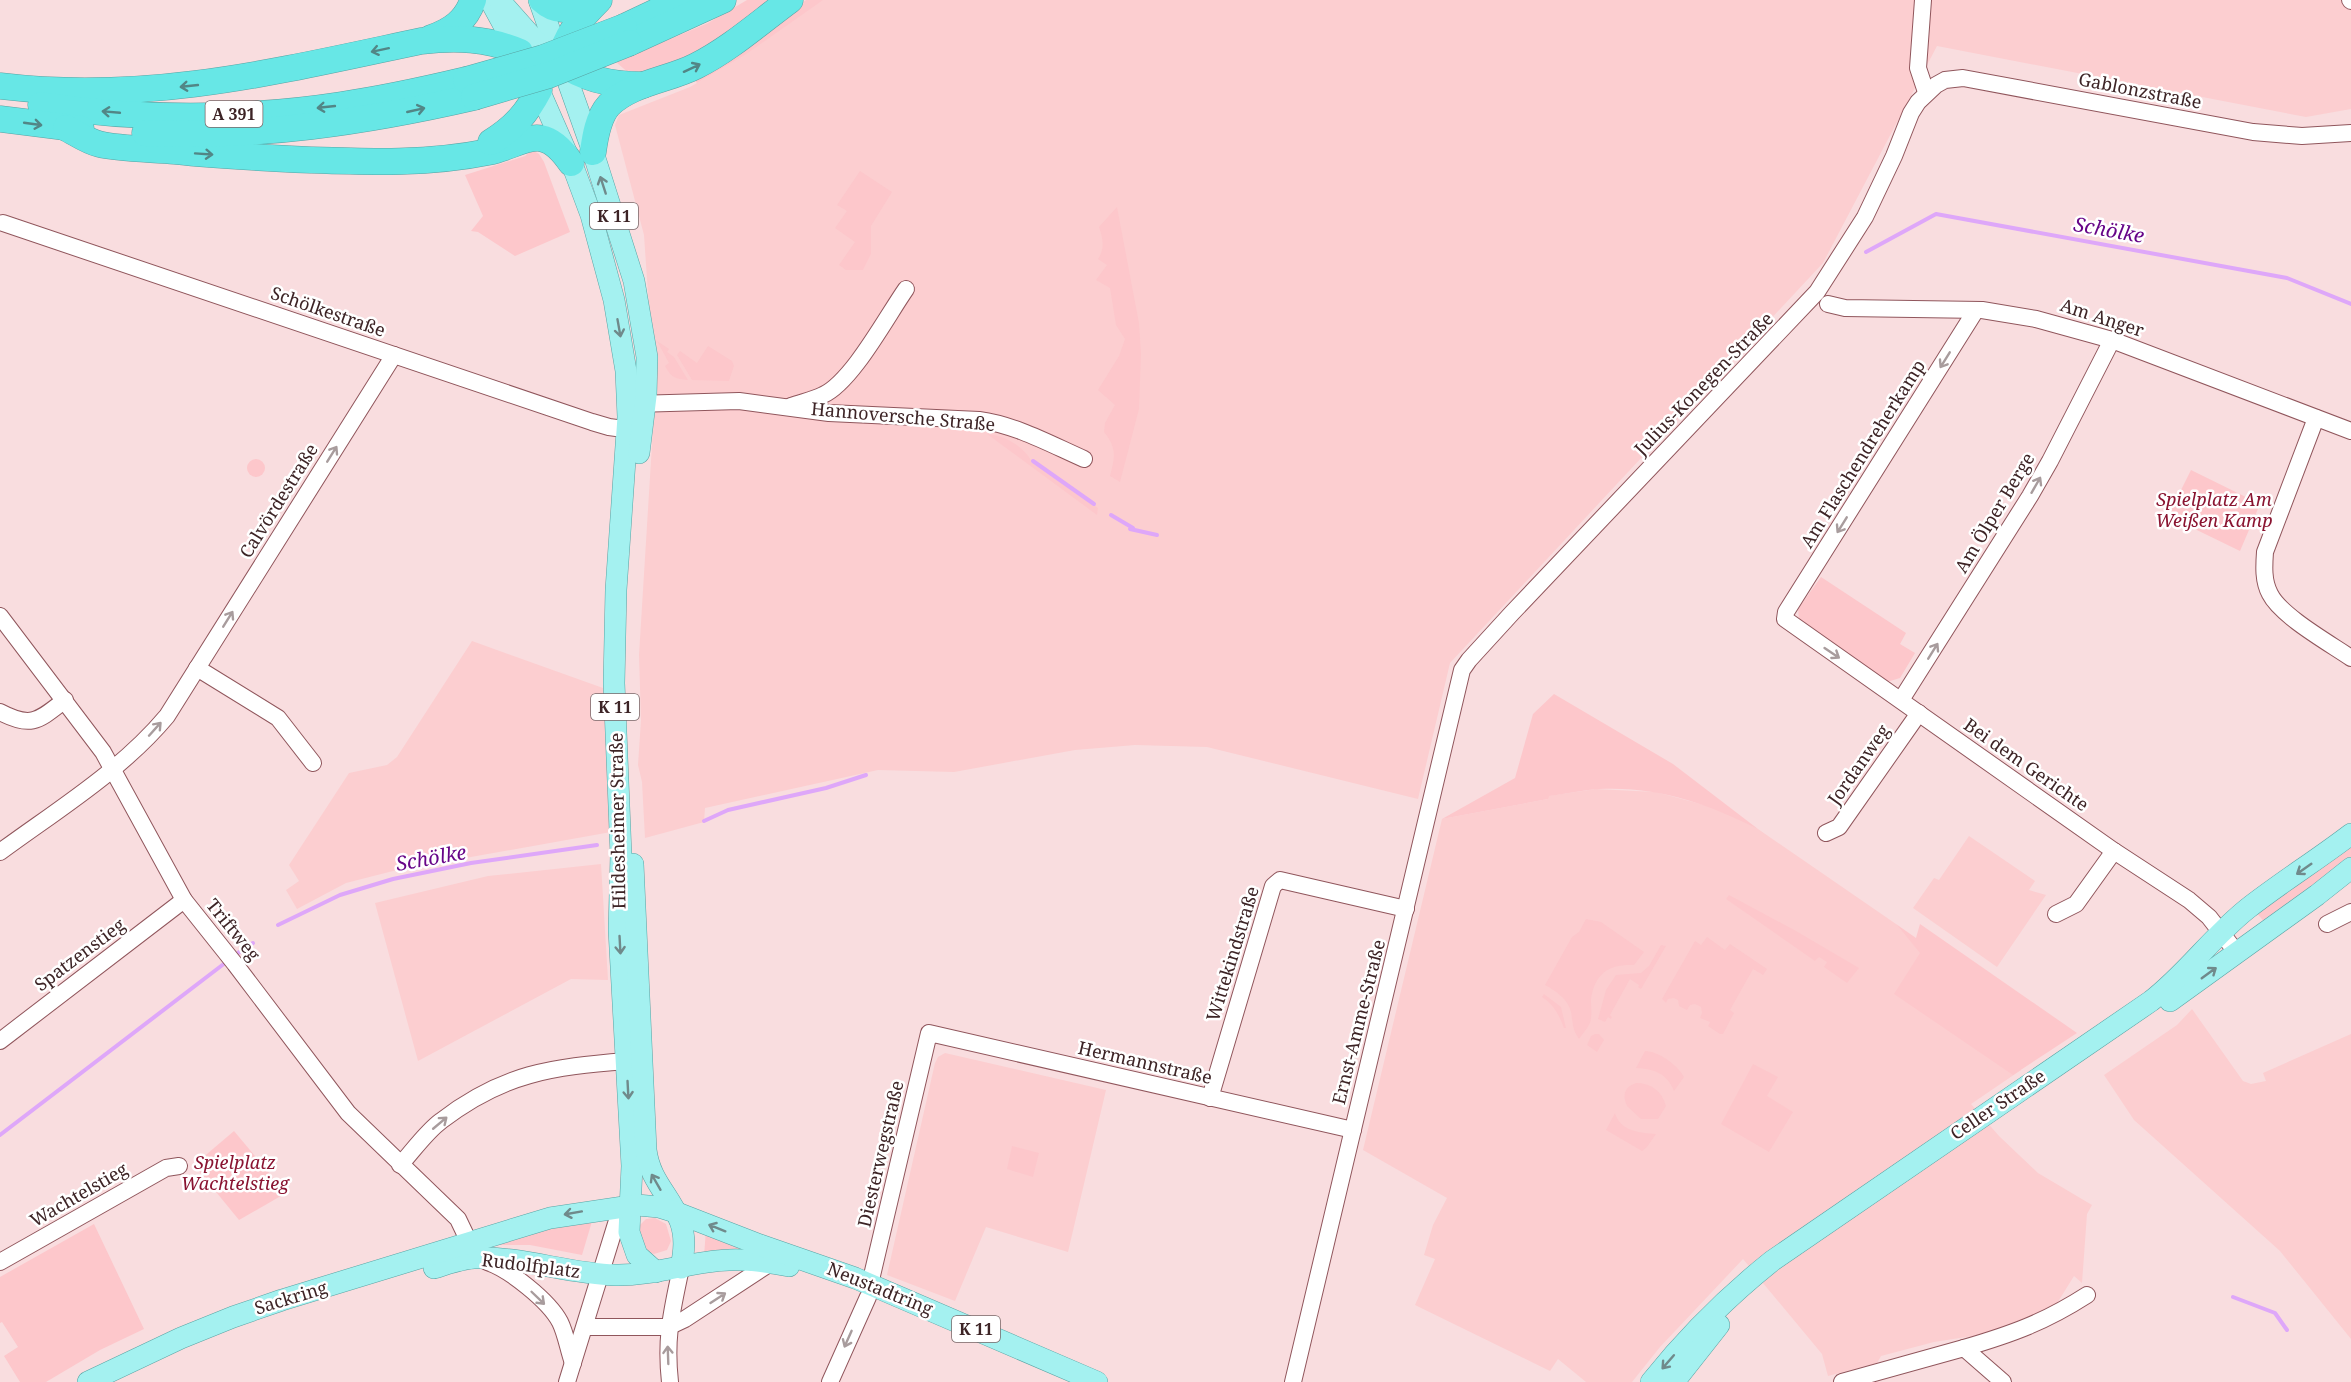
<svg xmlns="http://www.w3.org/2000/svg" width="2351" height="1382" viewBox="0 0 2351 1382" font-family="'Noto Serif',serif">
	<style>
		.built { fill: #fcced0 }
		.green { fill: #fdc7cb }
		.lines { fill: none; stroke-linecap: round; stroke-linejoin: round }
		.stream { stroke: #dea7f9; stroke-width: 4 }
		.minor-casing { stroke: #90565c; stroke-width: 18 }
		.major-casing { stroke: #58a3a3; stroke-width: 22 }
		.highway-casing { stroke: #58a3a3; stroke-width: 27 }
		.minor { stroke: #fff; stroke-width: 16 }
		.major { stroke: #a4f1f0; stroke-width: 21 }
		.highway { stroke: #67e7e6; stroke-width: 26 }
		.highway-bridge-casing { stroke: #58a3a3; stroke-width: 27; stroke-linecap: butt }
		.highway-bridge { stroke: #67e7e6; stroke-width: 26 }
		.oneway { stroke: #528686 }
		.oneway2 { stroke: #708a8b }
		.oneway3 { stroke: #a89c9d }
		.labels { text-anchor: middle; stroke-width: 5; stroke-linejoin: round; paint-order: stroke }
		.shield { fill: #fff; stroke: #776667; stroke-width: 1.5 }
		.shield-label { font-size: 16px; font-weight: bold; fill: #3d2426 }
		.street-label { font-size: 18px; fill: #3d2426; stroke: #fff }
		.park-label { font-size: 18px; font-style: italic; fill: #8a1431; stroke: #fff }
		.water-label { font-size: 20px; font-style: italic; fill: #670588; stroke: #fff }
	</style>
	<rect width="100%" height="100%" fill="#f9dddf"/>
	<!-- built -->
	<g class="built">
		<path d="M812 0H2351V109L2306 117 1937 46 1823 263 1450 663 1418 799 1207 747 1135 745 1075 750 954 772 878 770 705 808 704 822 645 838 642 782 638 765 641 720 639 655 655 396 644 235 615 125 619 115 690 87 742 57Z"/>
		<path d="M472 641 603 688 611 832 393 871 346 883 297 909 286 890 299 881 289 865 349 773 387 765 397 757Z"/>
		<path d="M1596 789 1656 792 1719 809 1758 829 1896 924 2021 1070 1971 1104 1999 1136 2038 1173 2092 1205 2087 1214 2082 1283 2074 1276 2056 1305 2020 1322 1979 1335 1934 1342 1881 1356 1877 1363 1828 1376 1822 1354 1743 1259 1660 1347 1632 1382H1586L1558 1359 1550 1371 1415 1305 1435 1259 1424 1255 1433 1225 1447 1198 1363 1150 1442 819 1548 799V796Z"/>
		<path d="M1969 836 2035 881 2029 890 2046 895 1997 967 1913 908 1934 878 1939 880Z"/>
		<path d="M601 864 608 980 571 979 418 1061 375 903 488 876Z"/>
		<path d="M2192 1009 2243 1081 2251 1084 2266 1081 2263 1073 2351 1034V1339L2280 1251 2134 1120 2104 1075 2177 1025Z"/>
		<path d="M945 1053 1106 1090 1068 1252 986 1227 955 1301 887 1275 935 1063 938 1057Z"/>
	</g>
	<!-- green -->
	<g class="green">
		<path d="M747 0H775L725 37 675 62 631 75 616 62 708 23Z"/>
		<path d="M806 0H823L742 57 697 83 693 77 755 39Z"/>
		<path d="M532 150 539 154 544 162 570 232 515 256 478 232 471 231 483 216 465 175 525 156Z"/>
		<path d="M860 171 892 192 871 226V254L863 270H846L839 265 855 242 835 228 847 211 837 205Z"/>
		<path d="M1117 207 1139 323 1141 354 1139 409 1120 482 1110 476C1115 457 1117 448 1104 432L1105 423 1115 405 1098 390 1119 356 1125 339 1116 325 1110 288 1096 280 1107 265 1098 259C1105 248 1103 239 1099 227Z"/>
		<path d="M657 341 669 349 667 352 674 357 688 380C675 379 671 377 665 366L669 363Z"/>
		<path d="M708 346 732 361 734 366 729 381 692 380 677 355 680 351 697 363Z"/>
		<path d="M987 434C1004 435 1026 447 1032 463L1098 508 1097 515Z"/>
		<circle cx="256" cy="468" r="9"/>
		<path d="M2191 470 2260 504 2240 551 2168 516Z"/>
		<path d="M1821 577 1906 633 1900 644 1915 653 1900 678 1887 682 1799 619 1798 609Z"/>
		<path d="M1554 694 1673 764 1758 829C1706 803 1658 786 1599 789 1582 790 1565 794 1549 796L1548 799 1442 819 1515 778 1533 714Z"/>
		<path d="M2351 842V858L2266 924 2256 912Z"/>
		<path d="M1729 895 1796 931 1859 968 1847 983 1824 967 1827 962 1819 957 1815 961 1726 899Z"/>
		<path d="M1586 919 1601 922 1644 952 1634 965C1609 964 1595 973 1591 999 1591 1006 1592 1012 1591 1018 1591 1025 1583 1033 1579 1039 1572 1029 1573 1023 1571 1012 1568 999 1556 991 1545 985L1572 937 1579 932Z"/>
		<path d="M1896 924 1916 938 1920 924 2077 1033 2013 1075 1894 994 1920 953Z"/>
		<path d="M1707 937 1725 950 1730 944 1767 969 1763 975 1753 969 1730 1010 1734 1013 1723 1034H1720L1708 1026 1710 1022 1700 1018 1702 1013 1701 1007 1695 1004 1690 1005 1687 1010 1679 1006 1678 1000 1674 998 1668 999 1666 1003 1662 999 1695 941 1701 945Z"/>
		<path d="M1661 945 1666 946 1641 989 1638 987 1639 985 1630 979 1610 1015 1612 1017 1611 1019 1608 1017 1605 1022 1598 1019 1606 990 1616 975 1641 973 1649 966Z"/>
		<path d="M1544 994 1561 1007 1566 1028H1564C1559 1015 1554 1005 1542 997Z"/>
		<path d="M1595 1034H1599L1604 1040 1597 1052 1587 1045 1591 1036Z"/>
		<path d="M1645 1051C1658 1051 1678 1065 1684 1077L1674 1091C1667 1073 1654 1069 1636 1068Z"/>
		<path d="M1753 1064 1778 1077 1767 1096 1793 1112 1769 1152 1721 1124Z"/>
		<path d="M1636 1083C1651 1083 1662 1091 1666 1106L1658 1119H1641L1627 1106C1622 1095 1624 1087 1636 1083Z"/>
		<path d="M1615 1113C1620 1131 1640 1133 1656 1134L1647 1147 1642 1151 1606 1130Z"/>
		<path d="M234 1131 286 1193 239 1220 194 1165Z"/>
		<path d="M1012 1146 1039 1153 1033 1177 1007 1169Z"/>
		<path d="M593 1218 582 1255 530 1245H497L506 1237Z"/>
		<path d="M655 1218 666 1224 671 1241 667 1250 654 1254 645 1251 637 1228 646 1219Z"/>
		<path d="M94 1224 144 1329 100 1350 46 1382H20L4 1356 18 1347 2 1322 0 1323V1277Z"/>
		<path d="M706 1230 748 1248 746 1252 704 1256Z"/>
	</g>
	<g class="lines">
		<!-- stream -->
		<g class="stream">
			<path d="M1866 252 1936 214 2287 278 2351 304"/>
			<path d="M1033 461 1094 504"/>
			<path d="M1111 515 1133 528"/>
			<path d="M1130 529 1157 535"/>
			<path d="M704 821 728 810 826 788 866 775"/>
			<path d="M278 925 340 895 393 879 471 863 597 845"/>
			<path d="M238 953 253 943"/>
			<path d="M0 1135 225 963"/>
			<path d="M2233 1297 2275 1313 2287 1330"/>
		</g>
		<!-- minor casing -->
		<g class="minor-casing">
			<g id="minor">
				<path d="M1923 0 1918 68 1926 92"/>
				<path d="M2350 0 2351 1"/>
				<path d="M3 223 592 422 609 427 638 431"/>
				<path d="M1828 304 1845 308 1982 310 2036 319 2112 340 2351 431"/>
				<path d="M1976 310 1786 612 1785 619 2114 851 2189 900 2209 917 2237 953"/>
				<path d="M635 404 739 401 829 413 979 420C1016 425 1050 444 1084 459"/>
				<path d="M791 406C802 402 813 400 823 395 852 382 887 316 906 289"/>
				<path d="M2316 418 2265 552C2264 566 2263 581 2270 594 2281 616 2329 643 2351 658"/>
				<path d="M0 616 103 752 184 900 235 964 348 1113 458 1219 469 1242"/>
				<path d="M197 668 278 718 313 763"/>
				<path d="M1901 700 2030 496 2050 461 2112 340"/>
				<path d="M0 712C32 729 39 720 65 700"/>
				<path d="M1826 833 1839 827 1919 713"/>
				<path d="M0 852C57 810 121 771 167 716L394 355"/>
				<path d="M2056 914 2076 904 2114 851"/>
				<path d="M2327 924 2351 912"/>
				<path d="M0 1041 184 900"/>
				<path d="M1210 1098 1273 886 1280 880 1406 909"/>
				<path d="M400 1165C413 1151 426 1132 441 1121 503 1073 552 1067 627 1061"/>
				<path d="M0 1262 166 1168 179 1166"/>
				<path d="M487 1262C509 1269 549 1301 560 1322 566 1334 568 1349 573 1363"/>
				<path d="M870 1284 929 1033 1353 1130"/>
				<path d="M585 1327H668L685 1319 772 1262"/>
				<path d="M1964 1348C2012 1334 2045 1322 2087 1295"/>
				<path d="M567 1382 619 1214 631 1205"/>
				<path d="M670 1382C665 1337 672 1311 681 1268"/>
				<path d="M830 1382 868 1297"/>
				<path d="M1293 1382 1462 670 1469 660 1512 613 1817 292 1865 217 1894 156 1911 113 1918 102 1936 85 1945 80 1963 78 2253 132 2302 136 2351 133"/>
				<path d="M1842 1382 1964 1348 2003 1382"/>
			</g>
		</g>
		<!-- major casing -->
		<g class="major-casing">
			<g id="major">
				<path d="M490 0 539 90 575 172 591 215 614 300 626 371 628 417 616 590 614 683 621 855 619 930 632 1166 629 1232 637 1255 656 1272"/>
				<path d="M539 0 593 152 634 281 647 357 646 396 639 453"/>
				<path d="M500 1 540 46 560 62"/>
				<path d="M633 864 646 1150C650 1181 669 1194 680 1221 686 1237 684 1252 681 1268"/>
				<path d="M2170 1001 2317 895 2351 868"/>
				<path d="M434 1268C447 1264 460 1259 474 1258 521 1256 568 1274 615 1275 654 1276 691 1261 729 1260 749 1259 769 1262 789 1266"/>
				<path d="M88 1382 181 1338 233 1317 282 1300 550 1218 637 1205 659 1207 675 1212 760 1245 855 1278 1097 1382"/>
				<path d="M1651 1382C1687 1337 1727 1297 1772 1261L2151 1001C2186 974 2212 937 2247 909 2280 883 2317 860 2351 834"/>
				<path d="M1674 1382 1719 1325"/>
			</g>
		</g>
		<!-- highway casing -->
		<g class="highway-casing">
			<g id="highway">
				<path d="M542 0C557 14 571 10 588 0"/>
				<path d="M599 0C581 18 564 36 560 62 584 80 613 85 643 85"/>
				<path d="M624 27 681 0"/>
				<path d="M431 38C451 31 466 21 473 0"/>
				<path d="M629 43 723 0"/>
				<path d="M0 86C147 104 279 71 421 41 456 37 487 38 520 52"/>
				<path d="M41 105C138 120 243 120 341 105 383 99 424 90 466 80"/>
				<path d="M0 119 81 129"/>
				<path d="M66 128C76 133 87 141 99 144 118 149 154 149 175 151 221 156 266 158 311 160 371 162 429 164 488 152 524 145 541 119 571 163"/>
				<path d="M145 133C257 138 365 122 474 97"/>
				<path d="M491 142C514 128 527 113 539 90"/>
				<path d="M593 152C595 137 598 117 609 105 631 83 669 80 696 66 730 49 760 22 790 0"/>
			</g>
		</g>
		<!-- minor -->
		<use href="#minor" class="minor"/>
		<!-- major -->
		<use href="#major" class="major"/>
		<!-- highway -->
		<use href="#highway" class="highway"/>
		<!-- highway-bridge casing -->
		<g class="highway-bridge-casing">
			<g id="highway-bridge">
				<path d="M466 80 543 58 624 27"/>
				<path d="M474 97 549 75 629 43"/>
			</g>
		</g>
		<!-- highway-bridge -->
		<use href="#highway-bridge" class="highway-bridge"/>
	</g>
	<!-- one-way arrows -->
	<defs><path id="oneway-shaft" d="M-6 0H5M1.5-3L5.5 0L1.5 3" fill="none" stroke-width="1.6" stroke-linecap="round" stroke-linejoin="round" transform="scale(1.5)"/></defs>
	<g class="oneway">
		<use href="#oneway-shaft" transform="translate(380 50) rotate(168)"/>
		<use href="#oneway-shaft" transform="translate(692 68) rotate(-25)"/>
		<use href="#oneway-shaft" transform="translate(189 86) rotate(174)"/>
		<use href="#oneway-shaft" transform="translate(326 107) rotate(174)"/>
		<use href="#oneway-shaft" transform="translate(416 110) rotate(-13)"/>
		<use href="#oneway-shaft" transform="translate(111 112) rotate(-175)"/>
		<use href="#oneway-shaft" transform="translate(33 124) rotate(8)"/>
		<use href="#oneway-shaft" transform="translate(204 154) rotate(4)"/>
	</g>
	<g class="oneway2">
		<use href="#oneway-shaft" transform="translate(603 185) rotate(-108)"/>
		<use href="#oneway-shaft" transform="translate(619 328) rotate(80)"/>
		<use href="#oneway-shaft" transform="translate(2304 869) rotate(145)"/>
		<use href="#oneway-shaft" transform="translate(620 945) rotate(87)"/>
		<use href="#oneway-shaft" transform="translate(2209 973) rotate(-36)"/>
		<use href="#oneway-shaft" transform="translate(628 1090) rotate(87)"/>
		<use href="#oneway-shaft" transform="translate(656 1182) rotate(-120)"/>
		<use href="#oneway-shaft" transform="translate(573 1213) rotate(170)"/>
		<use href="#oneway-shaft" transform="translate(717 1228) rotate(-158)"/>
		<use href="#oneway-shaft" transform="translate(1668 1362) rotate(131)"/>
	</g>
	<g class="oneway3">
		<use href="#oneway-shaft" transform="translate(1945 360) rotate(122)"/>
		<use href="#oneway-shaft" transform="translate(332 454) rotate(-58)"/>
		<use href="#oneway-shaft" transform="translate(2036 485) rotate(-60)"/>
		<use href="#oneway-shaft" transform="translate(1842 525) rotate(122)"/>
		<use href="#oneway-shaft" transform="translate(228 619) rotate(-58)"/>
		<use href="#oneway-shaft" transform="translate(1933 651) rotate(-58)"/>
		<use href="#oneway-shaft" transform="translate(1832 653) rotate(34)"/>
		<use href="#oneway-shaft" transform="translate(155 729) rotate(-48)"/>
		<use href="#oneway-shaft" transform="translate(440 1123) rotate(-40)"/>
		<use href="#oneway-shaft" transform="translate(538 1298) rotate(44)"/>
		<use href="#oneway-shaft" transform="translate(718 1298) rotate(-33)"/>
		<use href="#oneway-shaft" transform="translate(848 1339) rotate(114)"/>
		<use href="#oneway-shaft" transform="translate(668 1355) rotate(-92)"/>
	</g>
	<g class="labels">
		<!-- shield labels -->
		<g class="shield">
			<rect x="205.5" y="101" width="57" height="26" rx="4.5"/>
			<rect x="590" y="203" width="48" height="26" rx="4.5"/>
			<rect x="591" y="694" width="48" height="26" rx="4.5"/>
			<rect x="952" y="1316" width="48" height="26" rx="4.5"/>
		</g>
		<g class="shield-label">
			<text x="234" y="120">A 391</text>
			<text x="614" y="222">K 11</text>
			<text x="615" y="713">K 11</text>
			<text x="976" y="1335">K 11</text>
		</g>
		<!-- street labels -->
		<g class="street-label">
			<text transform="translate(2140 91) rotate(11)" y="6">Gablonzstraße</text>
			<text transform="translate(328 312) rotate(19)" y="6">Schölkestraße</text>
			<text transform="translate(2102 318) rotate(18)" y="6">Am Anger</text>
			<text transform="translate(1704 384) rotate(-46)" y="6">Julius-Konegen-Straße</text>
			<text transform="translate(903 417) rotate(5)" y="6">Hannoversche Straße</text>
			<text transform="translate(1863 454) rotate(-58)" y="6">Am Flaschendreherkamp</text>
			<text transform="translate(279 501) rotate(-58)" y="6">Calvördestraße</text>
			<text transform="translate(1995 513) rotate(-59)" y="6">Am Ölper Berge</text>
			<text transform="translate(1859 765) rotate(-55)" y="6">Jordanweg</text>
			<text transform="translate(2026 765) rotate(35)" y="6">Bei dem Gerichte</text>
			<text transform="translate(618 821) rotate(-91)" y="6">Hildesheimer Straße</text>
			<text transform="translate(233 930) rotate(51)" y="6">Triftweg</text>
			<text transform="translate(1233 954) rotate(-73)" y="6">Wittekindstraße</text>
			<text transform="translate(80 955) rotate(-37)" y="6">Spatzenstieg</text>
			<text transform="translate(1359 1022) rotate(-76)" y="6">Ernst-Amme-Straße</text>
			<text transform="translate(1145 1063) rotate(13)" y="6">Hermannstraße</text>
			<text transform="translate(1998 1105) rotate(-34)" y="6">Celler Straße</text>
			<text transform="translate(881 1154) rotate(-77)" y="6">Diesterwegstraße</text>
			<text transform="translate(79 1195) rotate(-30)" y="6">Wachtelstieg</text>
			<text transform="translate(531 1266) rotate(7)" y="6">Rudolfplatz</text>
			<text transform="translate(880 1289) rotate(22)" y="6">Neustadtring</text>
			<text transform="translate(291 1298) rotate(-17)" y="6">Sackring</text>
		</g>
		<!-- park labels -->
		<g class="park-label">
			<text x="2214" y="506">Spielplatz Am<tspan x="2214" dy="21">Weißen Kamp</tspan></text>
			<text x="235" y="1169">Spielplatz<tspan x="235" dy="21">Wachtelstieg</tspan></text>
		</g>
		<!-- water labels -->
		<g class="water-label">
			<text transform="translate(2109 230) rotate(10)" y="7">Schölke</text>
			<text transform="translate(431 858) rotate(-10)" y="7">Schölke</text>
		</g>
	</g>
</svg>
